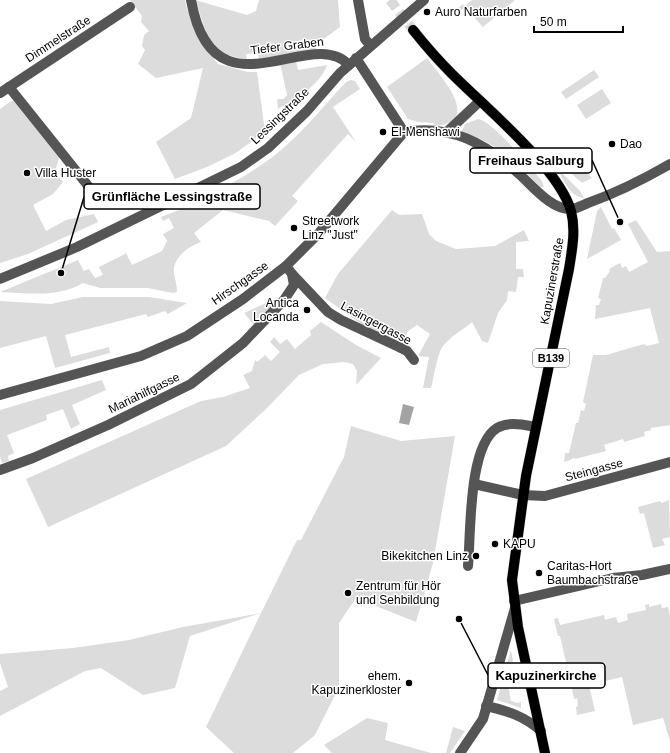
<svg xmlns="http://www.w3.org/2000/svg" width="670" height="753" viewBox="0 0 670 753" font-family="Helvetica,sans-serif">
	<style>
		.green { fill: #dcdcdc }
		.water { fill: #a3a3a3 }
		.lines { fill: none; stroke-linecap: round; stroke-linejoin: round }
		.major-tunnel { stroke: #d9d9d9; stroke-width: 10; stroke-dasharray: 10 5; stroke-linecap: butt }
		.major-casing { stroke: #dbdbdb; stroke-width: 11 }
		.minor { stroke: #555; stroke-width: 10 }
		.major { stroke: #000; stroke-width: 10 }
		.poi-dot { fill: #000; stroke: #fff; stroke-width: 1.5 }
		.labels { text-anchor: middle; stroke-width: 3; stroke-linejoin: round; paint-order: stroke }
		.shield { fill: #fff; stroke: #4c4c4c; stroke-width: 1 }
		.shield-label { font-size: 11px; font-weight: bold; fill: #000 }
		.poi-label { font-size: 12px; fill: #000; stroke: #fff; text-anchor: start }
		.street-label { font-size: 12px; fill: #000; stroke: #fff }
		.leader { fill: none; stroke: #000; stroke-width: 1.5 }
		.callout-dot { fill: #000; stroke: #fff; stroke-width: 1.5 }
		.callout { fill: #fff; stroke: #000; stroke-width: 1.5 }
		.callout-label { font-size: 13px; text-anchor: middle; font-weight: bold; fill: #000 }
	</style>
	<rect width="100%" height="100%" fill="#fff"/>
	<!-- green -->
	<g class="green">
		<path d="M130 0H185C191 29 201 41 218 64L248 72H257L265 132 234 154 207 167 175 179 156 142 191 118 203 68 156 78 138 64 145 50 142 46 144 35 149 31 141 22 142 16Z"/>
		<path d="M195 0 247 15 256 11 259 0H338L340 27 317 44 316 51 259 59 258 53 246 54 247 60 221 53 209 40Z"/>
		<path d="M472 0H515L483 27 466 8 455 11 463 4 465 6Z"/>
		<path d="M427 58C440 76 484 122 435 126L434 123 418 122 408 119 387 87Z"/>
		<path d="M296 61 298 70 327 65C320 85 296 99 278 109L277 99H284L287 95 280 63Z"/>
		<path d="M594 70 599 77 566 99 561 92Z"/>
		<path d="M351 80 355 81 360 89 333 107 356 142 348 134 292 196 298 201 275 226 269 221 223 210 194 233 201 242C189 246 172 258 174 273 175 279 177 285 177 292L173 293 148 288H100L83 283C58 298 28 293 0 292L78 260 84 271 89 269 95 278 103 275 99 267 123 255 126 253 132 265 162 251 167 241 163 234 174 228 169 218 163 221 161 217C199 203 250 176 281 150 304 131 325 104 346 82Z"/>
		<path d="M602 89 611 103 586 119 577 105Z"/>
		<path d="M11 101H18L60 155 55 172 63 182 53 194 33 205 46 231 66 220 94 214 98 222 28 254 0 263V109Z"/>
		<path d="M478 119C493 121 531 168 542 181L544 187H540C518 164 493 139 461 133L465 124Z"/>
		<path d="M580 165 592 178 582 183 571 173Z"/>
		<path d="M556 167 580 191 584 198C569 197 563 178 556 167Z"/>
		<path d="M601 207 612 229 614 228 621 240 587 259 597 211Z"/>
		<path d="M392 210 399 215 422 214 429 234 436 241 456 249 495 246 524 230 529 241 516 242V269H523L524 277H518L516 292 508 291 507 300 498 313 488 343 482 341 472 322C463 330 451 336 443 346 437 354 434 378 431 388H423L429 357 418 356 430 334 417 325 408 331 402 345 368 329 325 298 338 274Z"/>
		<path d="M636 220 657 252 670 251V425L651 428V430L644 432 645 436 624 442 623 439 604 445 606 451 575 459V458L571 459V460L564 462 565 453H569L576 423H578L581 410 584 411 586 404 583 402 593 355H606L644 344 647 346 659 343 650 308 595 319 596 305H599L601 299 598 298 603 278H605L610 271 609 269 620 263 622 268 626 266 629 272 648 262 628 224Z"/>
		<path d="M83 297H149L187 303 168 314 165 311 148 317 146 314 65 335 71 357 109 347 110 353 55 368 46 336 0 348V301L51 304Z"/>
		<path d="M275 299 277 301 254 325 244 313Z"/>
		<path d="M321 322 356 345 381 358 356 385 357 371 353 364 344 362 323 364 299 375 267 408 226 446 48 527 26 479 201 401 223 397 250 388 243 375 252 371 255 360 257 362 265 355 271 361 280 352 270 342 274 337 280 344 287 339 295 349 311 335 310 331Z"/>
		<path d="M102 380 106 390 72 405 80 424 71 429 63 409 46 415 47 420 7 435 14 453 8 456 9 461 2 463 0 456V410Z"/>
		<path d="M351 426 401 441 455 436 433 563 416 622 356 598 339 623V687L315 735 293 753H234L206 727 261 613 190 636 175 688 143 695 101 668 85 671 0 716V691L8 687 0 663V654L73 648 129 640 183 627 261 613 297 540H301L344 457Z"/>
		<path d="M669 500 670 537 662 539 665 545 653 548 644 513 640 514 638 507 660 501 662 503Z"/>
		<path d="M649 604V607L661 604 662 608 668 607 670 617V741L663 718 633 725 622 677 589 685 595 711 577 715 576 707 578 706 577 698 574 699 570 679H572L571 671H568L560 636H558L554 619 558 618 560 625 604 615 605 620 616 617 618 623 628 620 627 614 646 610 645 605Z"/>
		<path d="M511 650 513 661 507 665 506 675 511 701 517 703 521 702V708L497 700Z"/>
		<path d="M367 718 388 723 385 740 431 753H332L324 745Z"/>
		<path d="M453 727 465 731 450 753H446Z"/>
	</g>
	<!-- water -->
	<path class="water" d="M403 404 414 407 409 425 399 423Z"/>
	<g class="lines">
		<!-- major-tunnel -->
		<path class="major-tunnel" d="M390 0 413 30"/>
		<!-- major casing -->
		<g class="major-casing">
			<path id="major" d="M413 30C425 45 438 60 452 74 484 106 559 168 571 211 576 230 572 250 569 269L526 476 512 580 518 627 545 753"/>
		</g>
		<!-- minor -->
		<g class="minor">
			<path d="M191 0C213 123 311 23 349 65"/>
			<path d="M358 0 365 39 370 45"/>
			<path d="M356 58 404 132"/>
			<path d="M9 87 97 197"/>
			<path d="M0 93 130 7"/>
			<path d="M448 131 480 101"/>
			<path d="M292 274 328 312 341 320 399 347 407 351 414 360"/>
			<path d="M0 279 77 247 241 167 268 148 307 111 340 73 424 0"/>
			<path d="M0 395 141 356 187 336 243 299 286 266 319 233 404 132C450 124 486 143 519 174 532 185 551 210 571 209 576 209 583 205 588 203 616 193 644 179 670 164"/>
			<path d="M0 470 33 458 108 425 191 384 243 343 284 300 294 285 292 274 286 266"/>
			<path d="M474 484 523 495 545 496 670 462"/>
			<path d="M468 566C471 533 468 446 497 428 508 421 524 425 536 427"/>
			<path d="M514 601 613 578 642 575 670 569"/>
			<path d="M486 706C508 711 524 716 541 731"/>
			<path d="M460 753 483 719 515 608"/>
		</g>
		<!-- major -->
		<use href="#major" class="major"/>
	</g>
	<!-- markers -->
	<g class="poi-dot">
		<circle cx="427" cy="12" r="4"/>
		<circle cx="383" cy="132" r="4"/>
		<circle cx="612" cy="144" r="4"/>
		<circle cx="27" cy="173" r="4"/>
		<circle cx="294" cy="228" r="4"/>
		<circle cx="307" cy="310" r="4"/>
		<circle cx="495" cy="544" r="4"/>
		<circle cx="476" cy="556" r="4"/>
		<circle cx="539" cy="573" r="4"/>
		<circle cx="348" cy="593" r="4"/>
		<circle cx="409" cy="683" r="4"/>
	</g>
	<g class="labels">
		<!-- shield labels -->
		<rect class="shield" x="533" y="349" width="36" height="18" rx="3"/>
		<g class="shield-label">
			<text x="551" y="362">B139</text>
		</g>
		<!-- poi labels -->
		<g class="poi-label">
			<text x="435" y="16">Auro Naturfarben</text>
			<text x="391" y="136">El-Menshawi</text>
			<text x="620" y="148">Dao</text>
			<text x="35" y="177">Villa Huster</text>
			<text x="302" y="225">Streetwork<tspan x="302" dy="14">Linz "Just"</tspan></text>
			<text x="299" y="307" text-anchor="end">Antica<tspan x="299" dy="14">Locanda</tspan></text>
			<text x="503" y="548">KAPU</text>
			<text x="468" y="560" text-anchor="end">Bikekitchen Linz</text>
			<text x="547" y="570">Caritas-Hort<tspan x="547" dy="14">Baumbachstraße</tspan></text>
			<text x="356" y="590">Zentrum für Hör<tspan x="356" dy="14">und Sehbildung</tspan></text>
			<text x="401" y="680" text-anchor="end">ehem.<tspan x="401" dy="14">Kapuzinerkloster</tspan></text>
		</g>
		<!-- street labels -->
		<g class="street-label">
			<text transform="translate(58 39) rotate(-33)" y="4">Dimmelstraße</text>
			<text transform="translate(287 46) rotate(-7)" y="4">Tiefer Graben</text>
			<text transform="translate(280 116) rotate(-44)" y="4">Lessingstraße</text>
			<text transform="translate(552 281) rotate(-80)" y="4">Kapuzinerstraße</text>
			<text transform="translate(240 283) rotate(-35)" y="4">Hirschgasse</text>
			<text transform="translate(376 323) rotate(28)" y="4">Lasingergasse</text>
			<text transform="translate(144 393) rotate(-26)" y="4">Mariahilfgasse</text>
			<text transform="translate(594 470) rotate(-15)" y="4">Steingasse</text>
		</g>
	</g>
	<!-- callouts -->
	<path class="leader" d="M620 222L592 160M61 273L84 197M459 619L488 675"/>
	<g class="callout-dot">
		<circle cx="620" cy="222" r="4"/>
		<circle cx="61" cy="273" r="4"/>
		<circle cx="459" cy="619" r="4"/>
	</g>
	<g class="callout">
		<rect x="470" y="148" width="122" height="25" rx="4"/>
		<rect x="84" y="184" width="176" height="25" rx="4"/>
		<rect x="488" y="663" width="117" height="25" rx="4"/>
	</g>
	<g class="callout-label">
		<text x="531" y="165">Freihaus Salburg</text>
		<text x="172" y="201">Grünfläche Lessingstraße</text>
		<text x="546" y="680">Kapuzinerkirche</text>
	</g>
	<!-- scale -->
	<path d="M534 26v6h89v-6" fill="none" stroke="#000000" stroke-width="2"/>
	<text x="540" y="26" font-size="12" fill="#000000" stroke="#ffffff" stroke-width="3" paint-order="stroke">50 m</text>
</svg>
